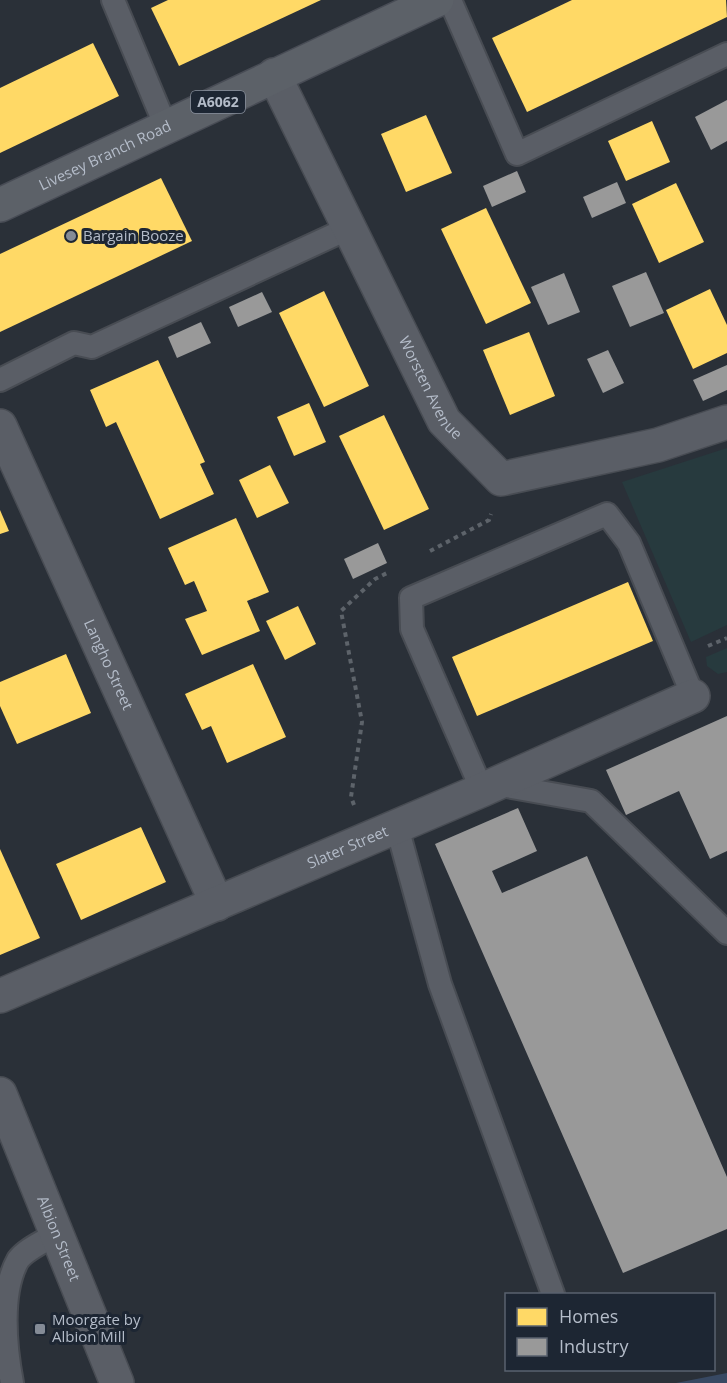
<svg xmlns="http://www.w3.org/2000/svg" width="727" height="1383" viewBox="0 0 727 1383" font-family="'Open Sans',sans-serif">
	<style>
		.green { fill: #273a3e }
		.water { fill: #384963 }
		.homes { fill: #ffd966 }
		.industry { fill: #999 }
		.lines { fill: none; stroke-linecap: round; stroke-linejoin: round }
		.service-casing { stroke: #484c53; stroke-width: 26 }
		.minor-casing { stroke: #484c53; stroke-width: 36 }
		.primary-casing { stroke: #484c55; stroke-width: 36 }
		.path { stroke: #5d636a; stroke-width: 4; stroke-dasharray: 4.5 4.5; stroke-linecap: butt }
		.service { stroke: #5a5e66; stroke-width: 22 }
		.minor { stroke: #5a5e66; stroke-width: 33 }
		.primary { stroke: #5c6168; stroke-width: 33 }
		.poi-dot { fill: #848b96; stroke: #1d2633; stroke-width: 2 }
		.labels { text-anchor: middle; stroke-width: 6; stroke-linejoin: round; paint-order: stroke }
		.shield { fill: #1d2633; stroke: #878f9c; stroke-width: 1.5 }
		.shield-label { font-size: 14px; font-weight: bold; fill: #b4bcc9 }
		.street-label { font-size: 15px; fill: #b4bcc9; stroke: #1d2633 }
		.poi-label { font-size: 15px; fill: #b4bcc9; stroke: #1d2633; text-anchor: start }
	</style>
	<rect width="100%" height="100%" fill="#2a3038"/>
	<!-- green -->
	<g class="green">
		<path d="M727 448V625L691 642 622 482Z"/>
		<path d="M727 648V672L718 674 707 666 706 657Z"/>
	</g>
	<!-- water -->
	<path class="water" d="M727 1373V1383H676Z"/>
	<!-- homes -->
	<g class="homes">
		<path d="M168 0H321L179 66 151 8Z"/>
		<path d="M572 0H726L727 17 527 112 492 38Z"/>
		<path d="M93 43 119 96 0 153V88Z"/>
		<path d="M426 115 452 173 406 192 381 134Z"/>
		<path d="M652 121 670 162 626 181 608 141Z"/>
		<path d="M161 178 192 241 0 332V254Z"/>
		<path d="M676 183 704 242 659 263 632 204Z"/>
		<path d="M486 208 531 303 486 324 441 229Z"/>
		<path d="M710 289 727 325V353L693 369 666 310Z"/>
		<path d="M324 291 369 386 324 407 279 313Z"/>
		<path d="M529 332 555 396 510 415 483 350Z"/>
		<path d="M158 360 205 462 200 464 214 494 160 519 116 422 106 427 90 390Z"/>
		<path d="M309 403 326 442 294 456 277 417Z"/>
		<path d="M384 415 429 509 384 530 339 436Z"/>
		<path d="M270 465 289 503 257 518 239 480Z"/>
		<path d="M0 510 9 531 0 534Z"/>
		<path d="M236 518 269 592 247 601 260 631 202 655 185 619 207 611 194 581 185 585 168 548Z"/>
		<path d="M628 582 653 641 477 716 452 657Z"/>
		<path d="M298 606 316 644 285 660 266 621Z"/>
		<path d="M66 654 91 713 17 744 0 706V682Z"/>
		<path d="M253 664 286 737 227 763 211 726 202 730 185 694Z"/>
		<path d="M141 827 166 882 81 920 56 864Z"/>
		<path d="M0 849 40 938 0 955Z"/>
	</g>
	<!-- industry -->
	<g class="industry">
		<path d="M727 100V141L711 150 695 117Z"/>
		<path d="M517 171 526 192 492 207 483 186Z"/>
		<path d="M617 182 626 203 592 218 583 197Z"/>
		<path d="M646 272 664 313 630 327 612 286Z"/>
		<path d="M564 273 580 312 548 325 531 287Z"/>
		<path d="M262 292 272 312 238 327 229 307Z"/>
		<path d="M201 322 211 343 177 358 168 337Z"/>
		<path d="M608 350 624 383 603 393 587 359Z"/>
		<path d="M727 365V390L703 401 693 380Z"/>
		<path d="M378 543 387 563 353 579 344 559Z"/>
		<path d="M727 716V851L710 859 679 791 626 815 606 770Z"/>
		<path d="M518 808 537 851 492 871 502 893 587 856 727 1177V1229L623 1273 435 844Z"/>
	</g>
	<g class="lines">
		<!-- service casing -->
		<g class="service-casing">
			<g id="service">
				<path d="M113 0 166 127"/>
				<path d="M450 0 517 154 727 54"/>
				<path d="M0 380 74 343 92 347 349 228"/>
				<path d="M495 784 591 801 727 933"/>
				<path d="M482 790 412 629 411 598 607 514 629 543 693 696"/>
				<path d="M397 827 440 984 553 1294"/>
				<path d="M12 1383C5 1346 0 1292 18 1260 26 1249 45 1241 56 1234"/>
			</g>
		</g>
		<!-- minor casing -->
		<g class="minor-casing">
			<g id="minor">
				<path id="s1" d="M274 75 444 421 501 479 658 445 727 422"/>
				<path id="s2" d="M0 426 217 904"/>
				<path id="s3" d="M0 996 482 790 693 696"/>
				<path id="s4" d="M0 1094 117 1383"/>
			</g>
		</g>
		<!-- primary casing -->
		<g class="primary-casing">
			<g id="primary">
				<path id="s5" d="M0 205 437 0"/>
			</g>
		</g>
		<!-- path -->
		<g class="path">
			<path d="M430 551 489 520 491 514"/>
			<path d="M708 646 727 638"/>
			<path d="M354 805 351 797 362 722 341 611 375 579 389 572"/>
		</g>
		<!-- service -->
		<use href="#service" class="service"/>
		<!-- minor -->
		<use href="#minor" class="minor"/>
		<!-- primary -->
		<use href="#primary" class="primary"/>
	</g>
	<!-- markers -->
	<g class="poi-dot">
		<circle cx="71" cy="236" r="6"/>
		<rect x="34" y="1323" width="12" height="12" rx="3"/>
	</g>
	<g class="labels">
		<!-- shield labels -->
		<rect class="shield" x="191" y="91" width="54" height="22" rx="4.5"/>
		<g class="shield-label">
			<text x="218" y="107">A6062</text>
		</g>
		<!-- street labels -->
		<g class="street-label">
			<text dy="5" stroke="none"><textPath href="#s5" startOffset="116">Livesey Branch Road</textPath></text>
			<text dy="5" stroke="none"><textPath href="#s1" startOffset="350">Worsten Avenue</textPath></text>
			<text dy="5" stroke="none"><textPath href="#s2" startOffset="262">Langho Street</textPath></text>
			<text dy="5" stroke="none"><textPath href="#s3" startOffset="378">Slater Street</textPath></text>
			<text dy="5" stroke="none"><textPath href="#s4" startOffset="156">Albion Street</textPath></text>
		</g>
		<!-- poi labels -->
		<g class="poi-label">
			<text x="83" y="241">Bargain Booze</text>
			<text x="52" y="1325">Moorgate by<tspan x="52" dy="17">Albion Mill</tspan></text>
		</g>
	</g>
	<!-- legend -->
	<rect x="505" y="1293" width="210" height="78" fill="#1d2633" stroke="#59626f" stroke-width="1.5"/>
	<rect x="517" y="1308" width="30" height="18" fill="#ffd966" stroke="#59626f" stroke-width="1.5"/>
	<text x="559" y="1323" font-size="18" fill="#b4bcc9">Homes</text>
	<rect x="517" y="1338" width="30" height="18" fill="#999999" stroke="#59626f" stroke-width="1.5"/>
	<text x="559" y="1353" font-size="18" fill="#b4bcc9">Industry</text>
</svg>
